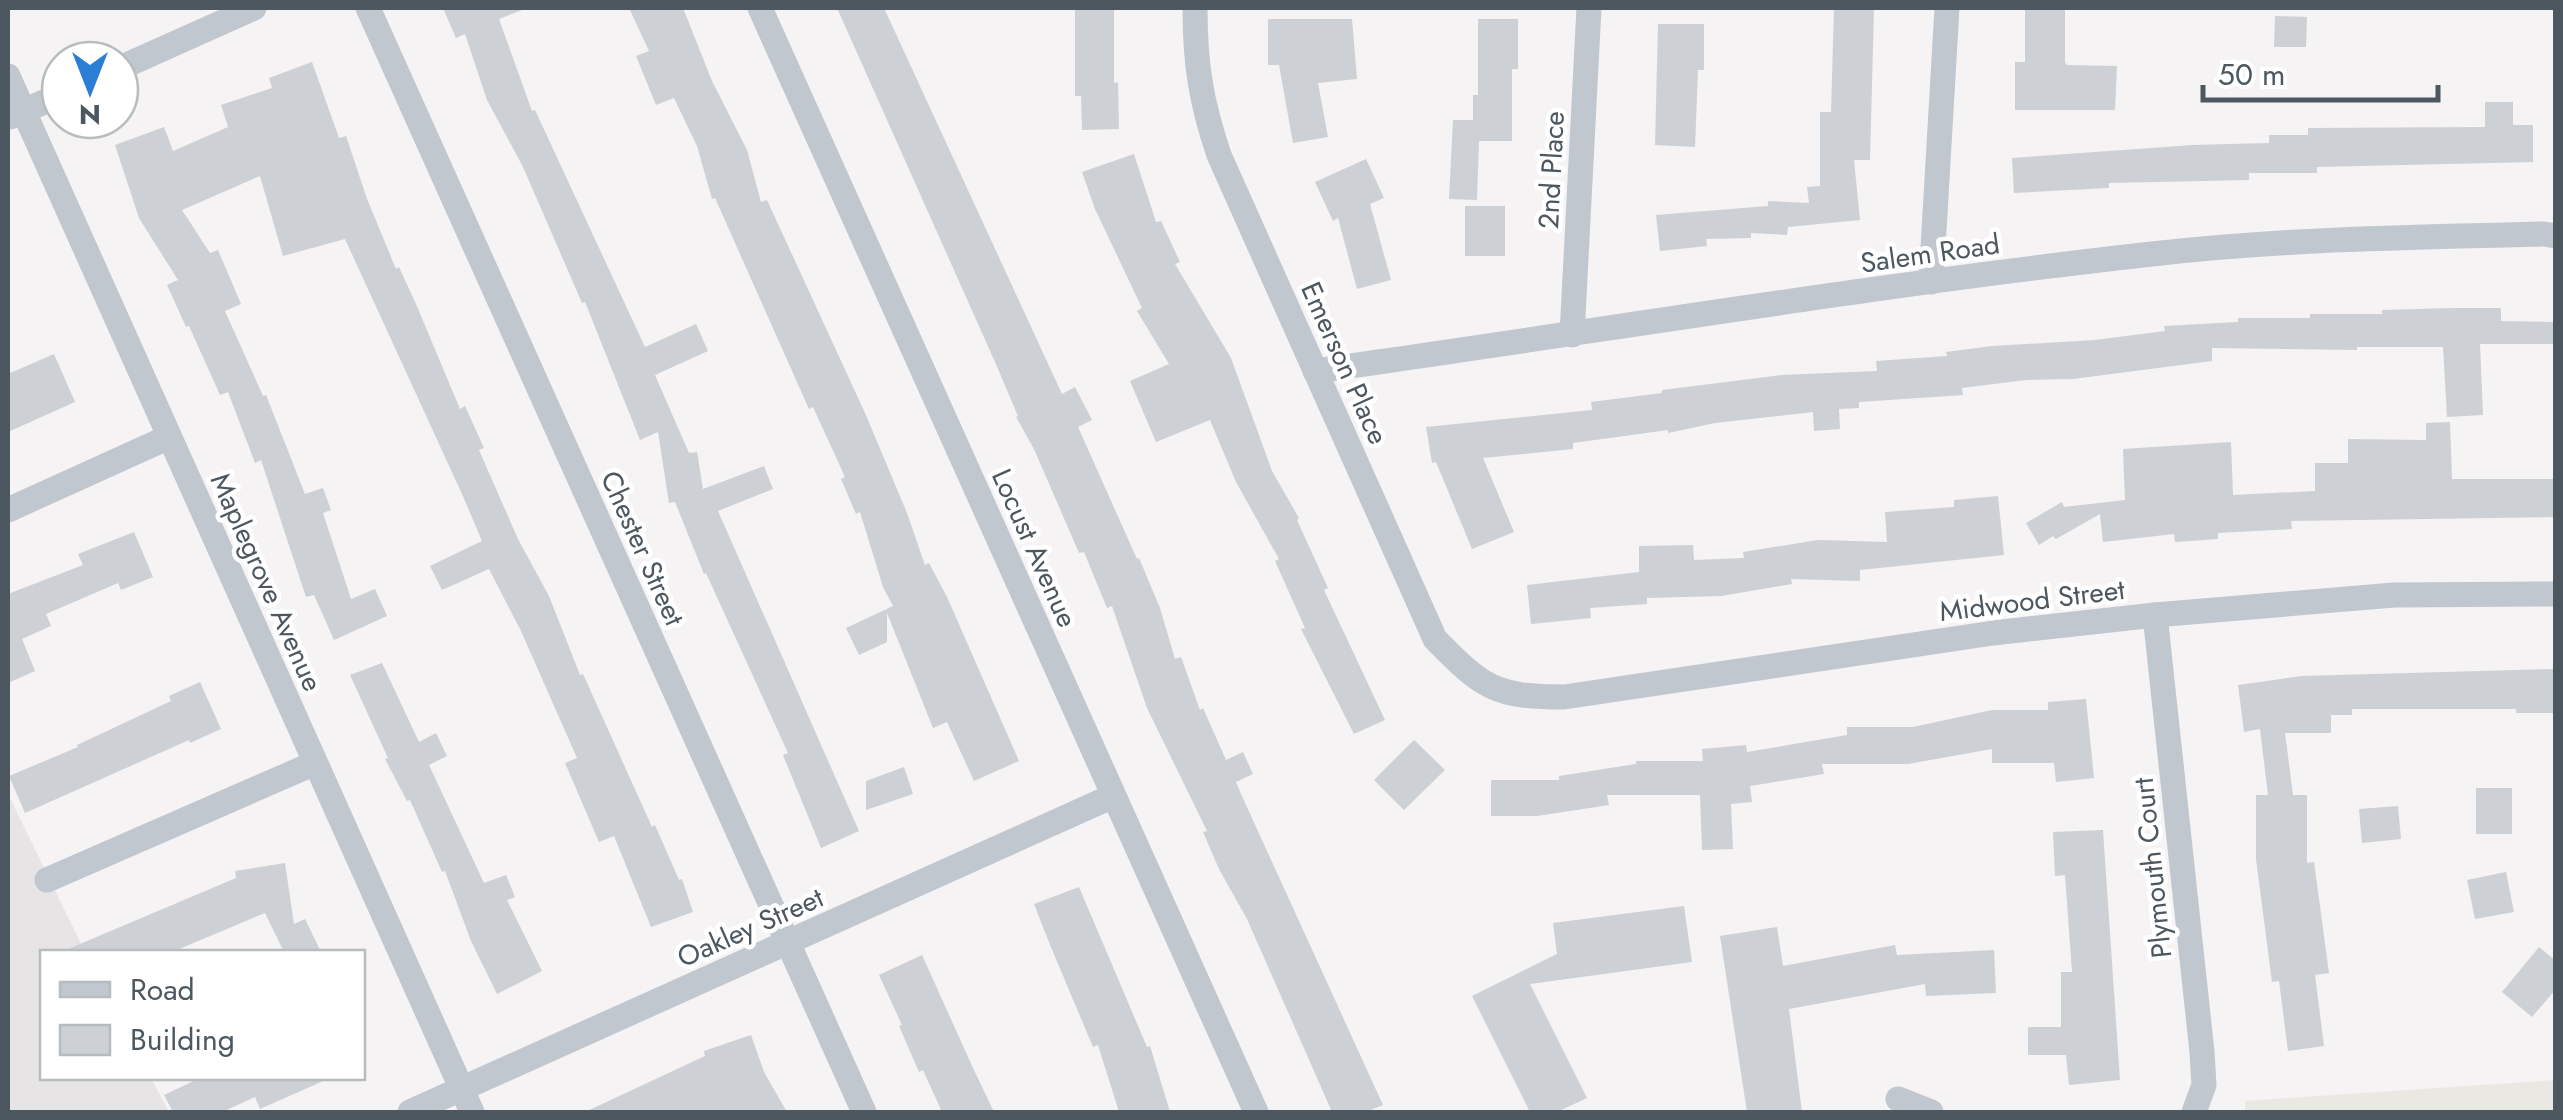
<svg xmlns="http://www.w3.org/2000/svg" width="2563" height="1120" viewBox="0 0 2563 1120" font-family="Jost,sans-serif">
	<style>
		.commercial { fill: #eae8e2 }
		.education { fill: #e6e4e4 }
		.building { fill: #cdd0d5 }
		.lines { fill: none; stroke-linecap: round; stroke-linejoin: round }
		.minor { stroke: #c0c7ce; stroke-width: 25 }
		.labels { text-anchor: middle; stroke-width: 9; stroke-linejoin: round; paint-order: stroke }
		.street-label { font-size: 28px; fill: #4c575f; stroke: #fff }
	</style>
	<rect width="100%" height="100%" fill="#f5f3f3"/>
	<!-- commercial -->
	<path class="commercial" d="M2555 1080V1112H2245V1101Z"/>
	<!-- education -->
	<path class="education" d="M8 794 85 952H42V1078H151L169 1112H8Z"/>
	<!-- building -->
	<g class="building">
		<path d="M443 8H527L499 19 532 111 535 110 645 347 696 324 708 351 655 375 689 453 697 452 703 489 764 466 773 489 718 511 859 831 821 848 783 755 788 753 706 573 704 574 675 502 669 503 658 432 640 440 585 302 582 303 523 167 487 100 465 34 456 38Z"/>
		<path d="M629 8H683L712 81 747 150 761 202 767 200 865 413 907 513 925 565 929 563 947 597 1019 761 974 781 947 722 933 728 887 613V642L859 655 846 628 893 606 883 587 860 512 856 514 841 479 845 477 813 407 809 409 715 198 712 199 697 146 674 98 656 105 636 56 649 51Z"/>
		<path d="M837 8H884L1062 394 1075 387 1092 420 1078 427 1137 559 1139 558 1160 608 1175 659 1181 657 1200 710 1203 708 1226 760 1243 752 1253 774 1236 782 1241 794 1383 1105 1366 1112H1332L1247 919 1219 869 1203 832 1207 831 1147 708 1112 606 1107 608 1084 552 1079 553 1034 449 1016 417 1018 416 995 362Z"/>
		<path d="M1075 8H1114V83L1118 82 1119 129 1082 130 1081 96H1075Z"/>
		<path d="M1834 8H1874L1870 160H1854L1860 220 1788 227 1787 235 1751 233V238L1706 239 1707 246 1660 251 1656 215 1768 206V201L1809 203 1807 187 1820 186V112H1831Z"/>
		<path d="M2025 8H2065V62L2067 65 2117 66 2115 110H2015V62H2025Z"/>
		<path d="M2275 16 2307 17 2306 47H2274Z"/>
		<path d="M1268 19H1352L1357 79 1318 83 1328 137 1293 143 1279 65H1268Z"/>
		<path d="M1478 19H1518V69H1512V141H1479L1477 200 1449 199 1453 120H1473V95H1478Z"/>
		<path d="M1658 24H1704V70H1698L1695 147 1655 145Z"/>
		<path d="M312 62 339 138 346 136 367 199 396 269 399 267 416 304 460 409 465 406 484 448 479 450 518 539 549 596 580 675 583 674 652 827 655 825 679 880 682 879 693 912 651 927 614 836 599 842 565 763 577 758 521 631 489 569 442 590 430 566 482 541 462 494 345 239 283 256 260 176 182 210 210 253 218 250 241 304 225 311 263 396 266 395 305 494 323 488 331 510 323 513 351 599 375 589 387 616 334 640 314 595 306 597 261 460 255 463 228 392 220 395 189 326 186 327 167 285 178 280 139 218 115 145 164 127 173 151 228 127 221 105 272 88 269 78Z"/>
		<path d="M2485 102H2513V125H2533V162L2317 167V173H2249V180L2109 183V188L2014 193 2012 158 2193 145 2269 143V135H2308V128L2485 127Z"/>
		<path d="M1134 154 1156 222 1161 221 1180 262 1175 264 1231 358 1272 471 1299 518 1297 520 1328 588 1324 590 1385 720 1354 734 1301 629 1305 628 1275 561 1279 559 1236 482 1210 420 1156 442 1130 381 1169 364 1137 311 1142 308 1095 209 1082 172Z"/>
		<path d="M1366 159 1384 198 1370 204 1391 280 1357 289 1338 218 1333 221 1315 182Z"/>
		<rect x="1465" y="206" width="40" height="50"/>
		<path d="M2455 308H2501V321L2556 322V344H2480L2483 415 2447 417 2443 347H2357V350L2212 348V361L2073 379 2026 380 1962 388 1963 395 1859 402V408L1839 409 1840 429 1814 431 1813 412 1715 423 1668 433V430L1573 443V449L1483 458 1514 532 1472 549 1436 462 1432 463 1426 427 1592 410 1591 402 1662 393V390L1781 375 1877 371 1876 361 1947 356 1946 352 1992 346 2095 340 2165 331 2164 326 2238 322V318H2310V314H2382V310Z"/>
		<path d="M54 354 75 402 8 432V374Z"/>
		<path d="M2450 422 2452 479H2556V517L2291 521 2292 529 2218 533V539L2175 542 2174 534 2103 542 2100 514 2056 539 2053 536 2039 545 2026 523 2062 502 2064 507 2125 500 2123 449 2231 442 2233 495 2315 491V463H2348V439L2426 440V423Z"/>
		<path d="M1998 496 2004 555 1860 570V581L1791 579 1792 584 1721 596 1647 598V604L1590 608 1591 618 1531 624 1527 585 1639 572V546L1693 545 1694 560 1744 558 1743 552 1818 540 1887 542 1885 512 1954 507V500Z"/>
		<path d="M134 532 153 577 121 590 118 583 46 614 51 626 22 639 35 671 8 683V594L83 565 78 554Z"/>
		<path d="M382 663 419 742 436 733 447 756 429 765 484 883 506 875 515 897 507 900 542 971 497 994 471 941 445 871 442 872 410 800 407 801 385 759 388 758 350 675Z"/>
		<path d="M2553 669V713H2516V709H2352V715H2331V733H2285L2293 795H2307V863L2314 862 2329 973 2315 975 2324 1046 2288 1051 2279 981 2272 982 2256 859V795H2268L2260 729 2244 732 2238 685 2302 676Z"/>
		<path d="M200 682 221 729 190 743 189 740 25 813 9 776 78 747 77 745 171 701 169 696Z"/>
		<path d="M2086 699 2094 778 2056 782 2054 763H1992V749L1908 764H1822L1824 774 1750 786 1752 802 1731 804 1733 849 1702 850 1700 795H1607L1609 805 1537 816H1491V780H1559V776L1636 764V761H1703L1702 749 1746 745 1747 752 1847 735V727H1913L1992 710H2048V702Z"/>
		<path d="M1414 740 1445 770 1404 810 1374 780Z"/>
		<path d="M904 767 913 794 866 810V781Z"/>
		<rect x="2476" y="788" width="36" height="46"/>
		<path d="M2398 806 2401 839 2362 843 2359 809Z"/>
		<path d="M2103 830 2120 1080 2069 1085 2066 1055H2028V1027H2061V972H2072L2065 875 2055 876 2053 832Z"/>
		<path d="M285 863 294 924 305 919 321 952H284L265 913 172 952H61L236 878 235 871Z"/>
		<path d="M2506 872 2514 912 2475 919 2467 880Z"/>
		<path d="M1079 887 1147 1047 1150 1046 1170 1112H1119L1098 1045 1093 1047 1048 940 1034 904Z"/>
		<path d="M1684 906 1692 962 1530 984 1587 1098 1557 1112H1530L1472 996 1557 954 1553 923Z"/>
		<path d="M1777 927 1783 966 1895 945 1897 955 1994 950 1996 993 1926 996 1925 984 1789 1009 1802 1112H1747L1720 936Z"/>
		<path d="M2539 947 2556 961V989L2532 1017 2502 992Z"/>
		<path d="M922 955 973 1068 994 1112H942L923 1070 919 1072 899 1026 902 1025 879 975Z"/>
		<path d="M751 1035 764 1072 787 1112H585L705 1056 704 1051Z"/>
		<path d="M200 1078H330L260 1109 255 1097 222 1112H173L164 1095Z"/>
	</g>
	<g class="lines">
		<!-- minor -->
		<g class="minor">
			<path d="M368 8 864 1112"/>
			<path d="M760 8 1256 1112"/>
			<path d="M1195 8C1195 64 1201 102 1219 155L1435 639C1483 688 1495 697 1564 697L1993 633 2155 615 2394 595 2556 594"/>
			<path d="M120 68 254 8"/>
			<path d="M8 76 472 1112"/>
			<path d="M10 117 60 95"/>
			<path d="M1931 282 1947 8"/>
			<path d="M1572 335 1589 8"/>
			<path d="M1315 371C1594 332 1873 285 2152 254 2282 239 2414 237 2544 234L2556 236"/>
			<path d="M8 510 169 437"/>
			<path d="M2155 615 2202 1052 2204 1085 2194 1112"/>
			<path d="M47 880 315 763"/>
			<path d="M1898 1099 1931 1112"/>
			<path d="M410 1112 1113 796"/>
		</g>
	</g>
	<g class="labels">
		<!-- street labels -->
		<g class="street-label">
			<text transform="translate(1551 170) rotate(-87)" y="10">2nd Place</text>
			<text transform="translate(1930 253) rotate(-8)" y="10">Salem Road</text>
			<text transform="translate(1345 363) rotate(66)" y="10">Emerson Place</text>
			<text transform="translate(643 548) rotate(66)" y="10">Chester Street</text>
			<text transform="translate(1035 548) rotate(66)" y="10">Locust Avenue</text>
			<text transform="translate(267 582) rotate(66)" y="10">Maplegrove Avenue</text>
			<text transform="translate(2032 600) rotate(-7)" y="10">Midwood Street</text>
			<text transform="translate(2152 868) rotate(-96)" y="10">Plymouth Court</text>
			<text transform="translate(750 927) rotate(-24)" y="10">Oakley Street</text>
		</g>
	</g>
	<!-- border -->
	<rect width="2563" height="1120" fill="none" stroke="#4c575f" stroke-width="20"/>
	<!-- legend -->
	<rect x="40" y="950" width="325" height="130" fill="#ffffff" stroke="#b7bcbf" stroke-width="2.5"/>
	<rect x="60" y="982" width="50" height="15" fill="#c0c7ce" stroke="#b7bcbf" stroke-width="2.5"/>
	<text x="130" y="1000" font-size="30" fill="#4c575f">Road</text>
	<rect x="60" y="1025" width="50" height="30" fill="#cdd0d5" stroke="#b7bcbf" stroke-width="2.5"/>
	<text x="130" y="1050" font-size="30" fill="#4c575f">Building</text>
	<!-- north arrow -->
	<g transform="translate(90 90) rotate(180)"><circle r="48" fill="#ffffff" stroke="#b7bcbf" stroke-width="2.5"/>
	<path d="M0-8L18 38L0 25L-18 38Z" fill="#2b7dd6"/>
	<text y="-15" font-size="28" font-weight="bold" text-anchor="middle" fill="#4c575f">N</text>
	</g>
	<!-- scale -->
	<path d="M2203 85v15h235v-15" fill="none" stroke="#4c575f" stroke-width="5"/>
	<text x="2218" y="85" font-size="30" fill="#4c575f" stroke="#ffffff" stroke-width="8" paint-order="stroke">50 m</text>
</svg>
